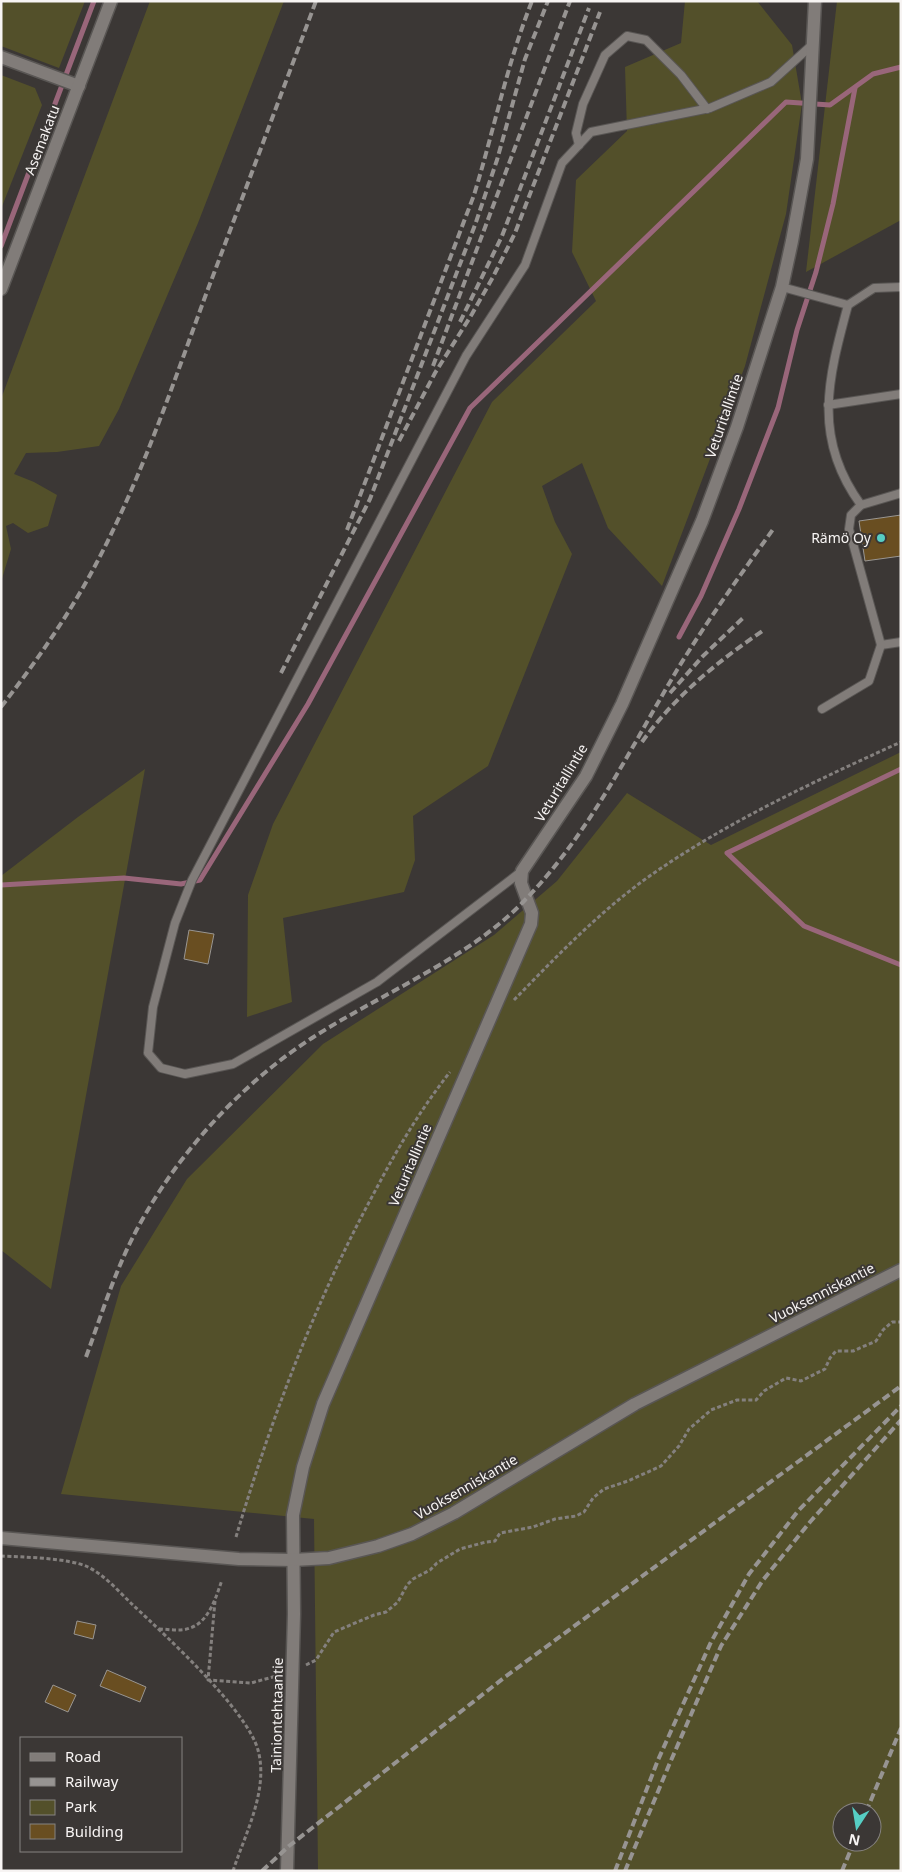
<svg xmlns="http://www.w3.org/2000/svg" width="902" height="1872" viewBox="0 0 902 1872" font-family="'Noto Sans',sans-serif">
	<style>
		.green { fill: #53502a; fill-rule: evenodd }
		.lines { fill: none; stroke-linecap: round; stroke-linejoin: round }
		.stream { stroke: #99667a; stroke-width: 5 }
		.building { fill: #694e21; stroke: #999692 }
		.service-casing { stroke: #595654; stroke-width: 10 }
		.minor-casing { stroke: #595654; stroke-width: 15 }
		.tertiary-casing { stroke: #595654; stroke-width: 15 }
		.path { stroke: #84807e; stroke-width: 3; stroke-dasharray: 4 2.5; stroke-linecap: butt }
		.service { stroke: #817c79; stroke-width: 8 }
		.minor { stroke: #817c79; stroke-width: 12 }
		.tertiary { stroke: #817c79; stroke-width: 12 }
		.rail { stroke: #979492; stroke-width: 4; stroke-dasharray: 8 4; stroke-linecap: butt }
		.poi-dot { fill: #56cec4; stroke: #3b3735; stroke-width: 2 }
		.labels { text-anchor: middle; stroke-width: 4; stroke-linejoin: round; paint-order: stroke }
		.street-label { font-size: 14px; fill: #f7f4f3; stroke: #3b3735 }
		.poi-label { font-size: 14px; fill: #f7f4f3; stroke: #3b3735; text-anchor: end }
	</style>
	<rect width="100%" height="100%" fill="#3b3735"/>
	<!-- green -->
	<g class="green">
		<path d="M4 1H85L59 68 1 46V9Z"/>
		<path d="M150 1H284L198 223 119 409 99 446 57 452 26 453 14 474 34 482 57 495 48 526 28 533 13 523 6 526 11 549 1 582V399Z"/>
		<path d="M685 1H757L792 45 802 104 786 214 745 366 662 586 608 528 582 463 542 486 555 522 572 554 488 766 413 816 415 860 404 892 283 918 292 1002 247 1017 248 895 273 824 492 402 596 301 572 252 576 180 627 131 625 67 681 43Z"/>
		<path d="M837 1H901V220L806 272Z"/>
		<path d="M1 75 35 88 42 105 1 209Z"/>
		<path d="M901 752V1871H318L314 1519 61 1494 121 1286 187 1179 323 1044 494 935 557 881 627 793 711 845ZM842 1812H872V1842H842Z"/>
		<path d="M145 769 51 1289 1 1250V876L78 817Z"/>
	</g>
	<g class="lines">
		<!-- stream -->
		<g class="stream">
			<path d="M1 246 94 1"/>
			<path d="M679 637 701 596 739 509 778 408 797 330 816 272 833 204 855 88"/>
			<path d="M901 769 727 853 804 926 901 965"/>
			<path d="M1 885 124 878 181 884 200 880 308 704 470 408 786 102 830 105 873 74 901 67"/>
		</g>
	</g>
	<!-- building -->
	<g class="building">
		<path d="M901 515V556L865 561 859 521Z"/>
		<path d="M189 930 214 934 208 964 184 959Z"/>
		<path d="M77 1621 96 1625 93 1639 74 1634Z"/>
		<path d="M107 1670 146 1687 140 1702 100 1686Z"/>
		<path d="M53 1685 76 1695 68 1712 45 1702Z"/>
	</g>
	<g class="lines">
		<!-- service casing -->
		<g class="service-casing">
			<g id="service">
				<path d="M579 145 576 133 583 104 605 55 627 36 646 40 681 75 707 109"/>
				<path d="M782 287 848 305 874 288 901 287"/>
				<path d="M848 305C828 379 812 438 861 505"/>
				<path d="M828 405 901 394"/>
				<path d="M901 493 861 505 851 515 849 529 881 645 901 642"/>
				<path d="M822 709 869 681 881 645"/>
				<path d="M522 871 377 982 233 1064 185 1074 161 1068 148 1053 153 1007 175 923 192 880 466 356 525 265 562 163 591 132 710 108 771 82 813 44"/>
			</g>
		</g>
		<!-- minor casing -->
		<g class="minor-casing">
			<g id="minor">
				<path d="M1 57 79 86"/>
				<path d="M287 1871 294 1614 293 1515 303 1467 323 1404 531 924 532 913 521 883 522 871 586 776 622 704 702 521 737 427 782 287 792 241 807 159 815 1"/>
			</g>
		</g>
		<!-- tertiary casing -->
		<g class="tertiary-casing">
			<g id="tertiary">
				<path d="M1 289 111 1"/>
				<path d="M1 1538 239 1559 293 1560 329 1558 378 1546 412 1534 454 1513 635 1404 901 1270"/>
			</g>
		</g>
		<!-- path -->
		<g class="path">
			<path d="M514 1000C557 956 600 911 651 875 729 821 815 781 901 742"/>
			<path d="M236 1537C271 1419 315 1302 374 1193 396 1151 420 1110 450 1072"/>
			<path d="M1 1556C23 1557 69 1558 88 1567 106 1576 120 1593 134 1606 166 1636 247 1710 258 1750 269 1790 245 1834 233 1871"/>
			<path d="M215 1601 208 1680 251 1683 280 1675"/>
			<path d="M159 1629C168 1629 181 1632 190 1628 209 1622 216 1597 222 1580"/>
			<path d="M306 1665 316 1660 334 1632 374 1615 386 1612 398 1602 407 1585 413 1579 430 1570 437 1563 460 1549 486 1542 495 1541 500 1533 533 1527 555 1519 576 1516 584 1512 593 1498 604 1489 628 1481 661 1466 679 1446 689 1429 711 1410 737 1400H756L764 1391 786 1378 801 1381 825 1369 830 1358 836 1351H853L876 1341 883 1330 892 1322H901"/>
		</g>
		<!-- service -->
		<use href="#service" class="service"/>
		<!-- minor -->
		<use href="#minor" class="minor"/>
		<!-- tertiary -->
		<use href="#tertiary" class="tertiary"/>
		<!-- rail -->
		<g class="rail">
			<path d="M460 322 502 236 589 8"/>
			<path d="M433 366 570 1"/>
			<path d="M399 441 435 373 472 314 493 277 515 233 600 12"/>
			<path d="M347 530 474 195C494 130 507 64 532 1"/>
			<path d="M281 673 370 499 475 225 497 160 525 59 548 1"/>
			<path d="M670 693 703 656 743 618"/>
			<path d="M1 707C36 662 69 615 96 564 141 479 172 387 205 297 242 199 279 100 316 1"/>
			<path d="M642 742C675 696 718 661 764 630"/>
			<path d="M86 1357C100 1319 112 1280 130 1243 169 1163 237 1086 312 1038 380 994 469 959 525 900 590 833 630 749 677 670 707 621 741 574 774 528"/>
			<path d="M866 1812 901 1728"/>
			<path d="M262 1871 289 1846 505 1677 901 1386"/>
			<path d="M615 1871 658 1760 711 1642 749 1574 798 1511 901 1406"/>
			<path d="M625 1871 669 1765 721 1646 763 1580 810 1522 901 1420"/>
			<path d="M842 1871 854 1842"/>
		</g>
	</g>
	<!-- markers -->
	<circle class="poi-dot" cx="881" cy="538" r="5"/>
	<g class="labels">
		<!-- street labels -->
		<g class="street-label">
			<text transform="translate(42 140) rotate(-69)" y="5">Asemakatu</text>
			<text transform="translate(724 416) rotate(-71)" y="5">Veturitallintie</text>
			<text transform="translate(561 783) rotate(-59)" y="5">Veturitallintie</text>
			<text transform="translate(410 1165) rotate(-67)" y="5">Veturitallintie</text>
			<text transform="translate(822 1293) rotate(-27)" y="5">Vuoksenniskantie</text>
			<text transform="translate(466 1487) rotate(-30)" y="5">Vuoksenniskantie</text>
			<text transform="translate(277 1715) rotate(-89)" y="5">Tainiontehtaantie</text>
		</g>
		<!-- poi labels -->
		<g class="poi-label">
			<text x="871" y="543">Rämö Oy</text>
		</g>
	</g>
	<!-- border -->
	<rect width="902" height="1872" fill="none" stroke="#f7f4f3" stroke-width="5"/>
	<!-- legend -->
	<rect x="20" y="1737" width="162" height="115" fill="#3b3735" stroke="#868381"/>
	<rect x="30" y="1753" width="25" height="8" fill="#817c79" stroke="#868381"/>
	<text x="65" y="1762" font-size="15" fill="#f7f4f3">Road</text>
	<rect x="30" y="1778" width="25" height="8" fill="#979492" stroke="#868381"/>
	<text x="65" y="1787" font-size="15" fill="#f7f4f3">Railway</text>
	<rect x="30" y="1800" width="25" height="15" fill="#53502a" stroke="#868381"/>
	<text x="65" y="1812" font-size="15" fill="#f7f4f3">Park</text>
	<rect x="30" y="1824" width="25" height="15" fill="#694e21" stroke="#868381"/>
	<text x="65" y="1837" font-size="15" fill="#f7f4f3">Building</text>
	<!-- north arrow -->
	<g transform="translate(857 1827) rotate(192)"><circle r="24" fill="#3b3735" stroke="#868381"/>
	<path d="M0-4L9 19L0 12L-9 19Z" fill="#56cec4"/>
	<text y="-8" font-size="14" font-weight="bold" text-anchor="middle" fill="#f7f4f3">N</text>
	</g>
</svg>
